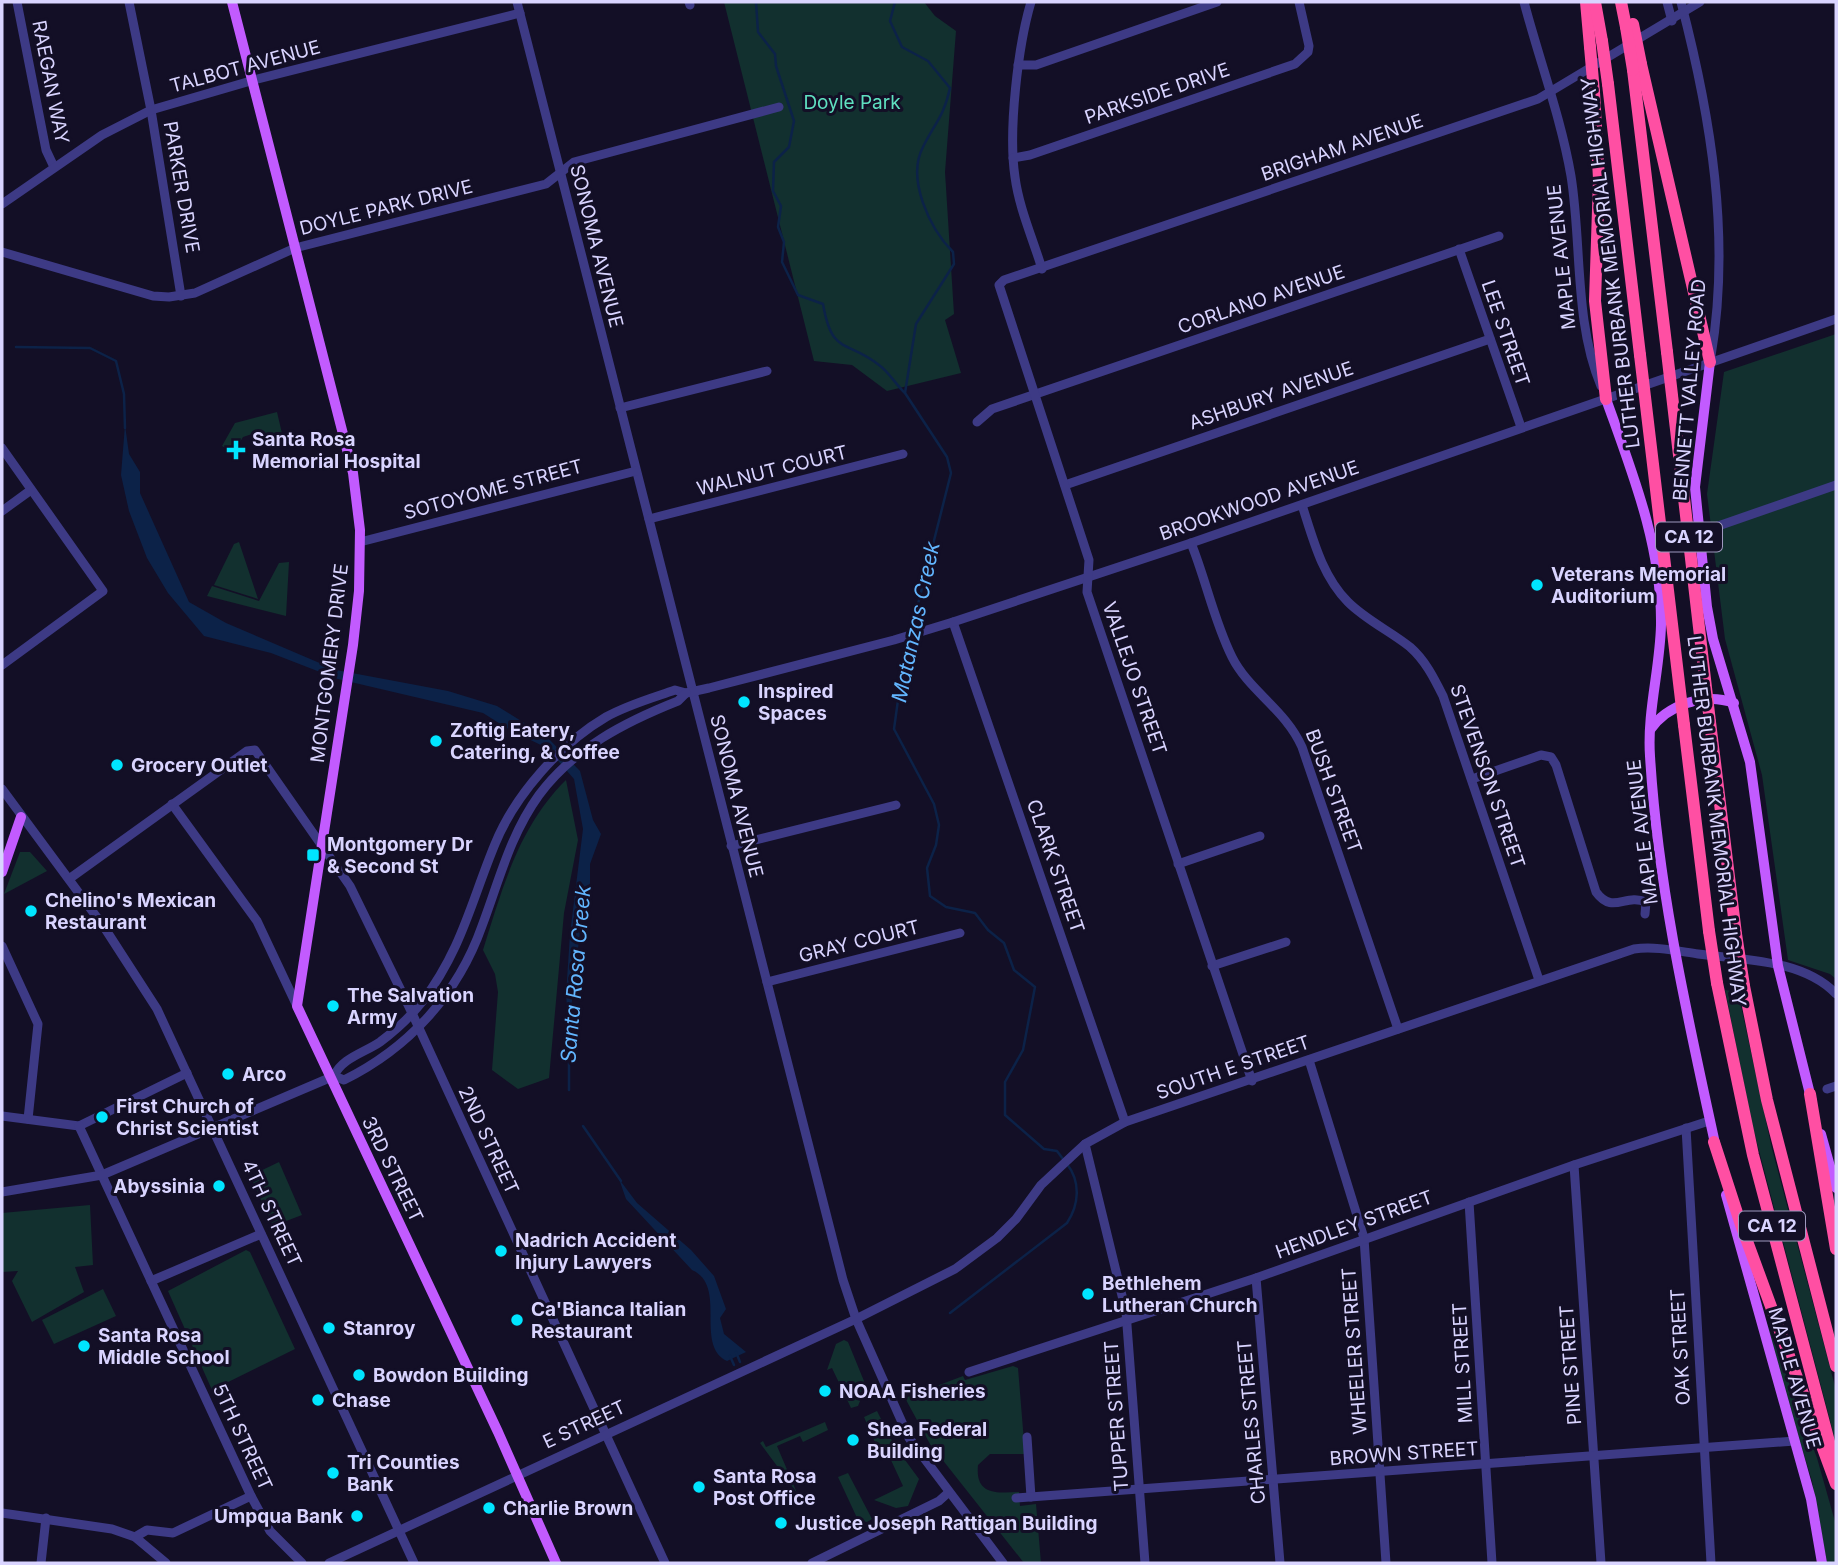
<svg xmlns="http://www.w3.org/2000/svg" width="1838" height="1565" viewBox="0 0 1838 1565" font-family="Inter,sans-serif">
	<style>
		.green { fill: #12302f }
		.water { fill: #0c2248 }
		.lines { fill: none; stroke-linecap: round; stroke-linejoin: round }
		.stream { stroke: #0c2248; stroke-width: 2.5 }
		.minor { stroke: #3d3a85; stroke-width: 9 }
		.major { stroke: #c25bff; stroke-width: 10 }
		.highway { stroke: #ff4fa3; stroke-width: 12 }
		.highway-bridge { stroke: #ff4fa3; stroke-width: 12 }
		.poi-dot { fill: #00e5ff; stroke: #130f26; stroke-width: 2.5 }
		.labels { text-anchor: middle; stroke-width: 6; stroke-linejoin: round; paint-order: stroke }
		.shield { fill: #130f26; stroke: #9e99be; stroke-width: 2 }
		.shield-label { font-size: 18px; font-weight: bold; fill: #d9d4ff }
		.street-label { font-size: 19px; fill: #d9d4ff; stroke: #130f26 }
		.park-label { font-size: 19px; fill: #5fe0c0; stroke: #130f26 }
		.poi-label { font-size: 19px; font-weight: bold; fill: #d9d4ff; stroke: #130f26; text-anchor: start }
		.water-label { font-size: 21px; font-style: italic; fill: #62b6ff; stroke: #130f26 }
	</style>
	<rect width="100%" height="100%" fill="#130f26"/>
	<!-- green -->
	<g class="green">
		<path d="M724 2H924L935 16 956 31 945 172 954 314 945 320 961 373 887 391 852 365 814 361Z"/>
		<path d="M1836 334V979L1830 974 1788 960 1762 775 1725 639 1707 494 1724 372Z"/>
		<path d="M277 412 284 442 255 433 243 437 240 442 236 441 231 451 222 446 235 423Z"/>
		<path d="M239 542 258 599 214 585 234 544Z"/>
		<path d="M289 562 286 616 207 596 212 586 259 601 279 563Z"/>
		<path d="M566 780 578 840 564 913 549 1078 518 1089 492 1070 498 992 495 974 483 950C502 889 519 826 566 780Z"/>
		<path d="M20 852H30L47 871 4 894Z"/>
		<path d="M1725 990 1738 992 1772 1149 1836 1390V1443L1752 1124Z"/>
		<path d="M279 1162 302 1215 273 1226 250 1176Z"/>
		<path d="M90 1205 93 1265 75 1267 84 1292 32 1322 12 1281 18 1271 2 1272V1213Z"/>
		<path d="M246 1250 250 1252 295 1349 212 1390 168 1291Z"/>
		<path d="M1750 1278 1817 1458 1836 1525V1563H1827L1812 1481Z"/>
		<path d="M103 1289 116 1316 54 1344 42 1320Z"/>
		<path d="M844 1340 848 1342 866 1386 858 1406 851 1408 832 1368 827 1370 836 1344Z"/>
		<path d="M1013 1366 1018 1368 1025 1454H990L978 1465C975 1495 996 1493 1019 1492L1020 1506 1036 1504 1041 1563H1024L930 1444 905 1398 963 1376 965 1380Z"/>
		<path d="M877 1411 894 1445 919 1479 908 1506 896 1508 874 1500 903 1486 884 1445 877 1447 864 1417Z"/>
		<path d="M825 1422 828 1430 803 1442 800 1436 777 1446 797 1493 760 1443 763 1441 766 1447Z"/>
		<path d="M848 1473 872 1519 867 1522 858 1520 838 1477Z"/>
	</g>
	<!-- water -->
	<g class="water">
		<path d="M125 425 129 454 140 472V493L189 602 226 623 336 670 448 691 497 706 547 737 580 771 593 820 601 834 590 864V883L582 914 569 1027 566 995 570 934 583 829 574 779 547 748 510 730 483 713 338 679 271 653 204 636 168 593 147 558 129 511 121 475Z"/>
		<path d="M619 1179 637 1203 691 1250 714 1276 726 1309 720 1318 724 1334 746 1352 727 1361C694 1345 728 1286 692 1270L626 1199Z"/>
	</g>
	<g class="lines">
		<!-- stream -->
		<g class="stream">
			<path d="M756 2 758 32 775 54 776 66 794 121 789 147 774 162 773 191 781 206 778 227 784 242 782 262 798 295 823 304C832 356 846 339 879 365 889 372 896 385 905 393"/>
			<path d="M895 2 890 21 902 47 928 61 950 88C944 116 935 123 923 147 906 179 930 229 953 252L954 264 916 324 905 393 947 457 951 473 911 632"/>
			<path d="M16 347 90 348 116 361 124 394 125 428"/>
			<path d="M910 638 903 664 894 729 934 804 939 825 936 845 927 868 930 896 946 907 975 913 988 930 1004 943 1014 970 1035 987 1023 1050 1005 1082V1115L1044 1149 1057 1151 1063 1159"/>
			<path d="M569 1024V1090"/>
			<path d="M583 1126 621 1181"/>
			<path d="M950 1313 1067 1223C1079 1205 1081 1182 1067 1164"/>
			<path d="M736 1352 740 1362"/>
			<path d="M730 1356 734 1365"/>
		</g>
		<!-- minor -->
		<g class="minor">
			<path d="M17 2 46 150 54 167"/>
			<path d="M129 2 151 110 181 296"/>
			<path d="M517 2 843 1280 856 1319 909 1438 1003 1563"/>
			<path d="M689 2 690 5"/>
			<path d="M1031 2C1018 46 1008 131 1015 177 1019 208 1033 239 1042 269"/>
			<path d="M1524 2C1539 59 1561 118 1571 176 1582 245 1574 321 1601 386"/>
			<path d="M1667 2 1672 21"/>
			<path d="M1681 2C1711 117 1731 238 1711 356"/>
			<path d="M1018 65H1036L1217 2"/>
			<path d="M1013 158 1030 155 1295 64 1308 52 1309 46 1299 2"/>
			<path d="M2 204 102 135 151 110 254 80 520 13"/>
			<path d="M1459 249 1521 427"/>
			<path d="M2 252 153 296 169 297 195 293 295 248 546 184 574 162 779 107"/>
			<path d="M620 408 767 371"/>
			<path d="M977 422 992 409 1499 236"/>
			<path d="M2 448 103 591 2 665"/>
			<path d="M1065 485 1490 339"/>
			<path d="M1302 505C1313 539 1322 576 1348 602 1366 620 1390 631 1410 647 1425 660 1434 678 1443 696L1539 980"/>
			<path d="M2 511 31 490"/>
			<path d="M649 519 903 454"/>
			<path d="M1698 533 1836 485"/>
			<path d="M360 542 636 471"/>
			<path d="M1191 543C1206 580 1214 621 1232 657 1249 691 1285 709 1302 747L1398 1029"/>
			<path d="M953 622 1125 1122"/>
			<path d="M1472 779 1541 755 1551 757 1556 765 1596 892C1613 915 1625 893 1646 902L1645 914"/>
			<path d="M2 789 104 927 157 1009 414 1563"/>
			<path d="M172 804 257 921 297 1006"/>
			<path d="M731 846 896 805"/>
			<path d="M1178 864 1260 836"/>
			<path d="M69 879 247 751 255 750 350 886 412 1013 665 1563"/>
			<path d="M2 946 38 1024 28 1119"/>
			<path d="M1212 966 1286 942"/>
			<path d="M767 982 960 933"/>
			<path d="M1309 1060 1364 1238 1386 1563"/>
			<path d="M334 1076C342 1058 364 1053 380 1042 395 1031 410 1017 422 1002 462 949 471 902 495 844 515 795 560 744 606 717 627 705 652 698 675 690L686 693 709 688 894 640 953 622 1191 543 1836 319"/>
			<path d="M1252 1081 1087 592 1089 560 999 285 1004 280 1538 99 1700 2"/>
			<path d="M1827 1089 1836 1086"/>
			<path d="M2 1116 79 1126 187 1073"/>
			<path d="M79 1126 251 1496 270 1531 302 1563"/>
			<path d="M1686 1128 1711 1563"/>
			<path d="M1085 1144 1126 1312 1145 1563"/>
			<path d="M1574 1165 1601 1563"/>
			<path d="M2 1192 102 1175 334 1076 344 1080C409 1048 458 994 482 926 499 881 510 835 539 795 574 748 625 722 678 701L686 693"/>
			<path d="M1469 1202 1492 1563"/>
			<path d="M1256 1278 1280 1563"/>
			<path d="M151 1281 261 1234"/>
			<path d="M969 1372 1256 1278 1574 1165 1709 1121"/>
			<path d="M1027 1437 1031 1497"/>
			<path d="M1016 1498 1795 1441"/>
			<path d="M2 1513 112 1529 135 1537 166 1563"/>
			<path d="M135 1537 147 1530 173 1533 251 1496"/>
			<path d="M41 1563 46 1518"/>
			<path d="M329 1563 856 1319 955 1269 997 1238 1016 1219 1041 1185 1072 1156 1085 1144 1125 1122 1634 949C1655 946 1677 951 1698 954 1742 960 1803 959 1836 994"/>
			<path d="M812 1563 939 1501 949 1492"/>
		</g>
		<!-- major -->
		<g class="major">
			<path d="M232 2 353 473 360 530 359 591 353 645 297 1006 498 1432 556 1563"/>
			<path d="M1710 362 1695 487 1707 607 1713 639 1750 762 1778 966 1812 1102"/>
			<path d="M1606 399C1632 472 1662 546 1661 625 1660 669 1647 712 1650 756 1658 889 1688 1019 1716 1148"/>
			<path d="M1650 730C1667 705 1704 692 1734 703"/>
			<path d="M2 872 21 817"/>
			<path d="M1821 1134 1836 1188"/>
			<path d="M1726 1195 1811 1499 1822 1563"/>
		</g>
		<!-- highway -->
		<g class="highway">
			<path d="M1586 2 1590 47"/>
			<path d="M1595 2 1602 41"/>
			<path d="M1621 2 1626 27"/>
			<path d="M1641 64 1710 362"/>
			<path d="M1633 70 1667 352"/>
			<path d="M1608 84 1640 355"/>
			<path d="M1594 92 1599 179 1595 301 1606 399"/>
			<path d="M1710 722 1736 934"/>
			<path d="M1684 725 1709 931"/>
			<path d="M1717 983 1753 1155 1836 1468"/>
			<path d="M1744 986 1767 1100 1836 1366"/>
			<path d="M1810 1094 1836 1249"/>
			<path d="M1714 1142 1740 1222 1836 1484"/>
		</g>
		<!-- highway-bridge -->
		<g class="highway-bridge">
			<path d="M1633 24 1641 64"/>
			<path d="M1626 27 1633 70"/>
			<path d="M1602 41 1608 84"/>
			<path d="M1590 47 1594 92"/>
			<path d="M1667 352 1710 722"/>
			<path d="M1640 355 1684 725"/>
			<path d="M1709 931 1717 983"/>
			<path d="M1736 934 1744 986"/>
		</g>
	</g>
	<!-- markers -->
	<g class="poi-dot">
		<path d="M232.5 439.5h7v7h7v7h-7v7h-7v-7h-7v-7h7z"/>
		<circle cx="1537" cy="585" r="7"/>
		<circle cx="744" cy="702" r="7"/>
		<circle cx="436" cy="741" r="7"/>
		<circle cx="117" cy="765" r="7"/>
		<rect x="306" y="848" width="14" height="14" rx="3.5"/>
		<circle cx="31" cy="911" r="7"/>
		<circle cx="333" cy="1006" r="7"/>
		<circle cx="228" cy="1074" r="7"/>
		<circle cx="102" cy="1117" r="7"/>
		<circle cx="219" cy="1186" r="7"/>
		<circle cx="501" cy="1251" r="7"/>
		<circle cx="1088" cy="1294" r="7"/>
		<circle cx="517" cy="1320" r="7"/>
		<circle cx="329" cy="1328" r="7"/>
		<circle cx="84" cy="1346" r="7"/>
		<circle cx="359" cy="1375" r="7"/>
		<circle cx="825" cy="1391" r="7"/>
		<circle cx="318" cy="1400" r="7"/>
		<circle cx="853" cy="1440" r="7"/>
		<circle cx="333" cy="1473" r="7"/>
		<circle cx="699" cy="1487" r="7"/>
		<circle cx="489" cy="1508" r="7"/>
		<circle cx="357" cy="1516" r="7"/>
		<circle cx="781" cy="1523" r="7"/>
	</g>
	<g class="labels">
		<!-- shield labels -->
		<g class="shield">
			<rect x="1656" y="522.5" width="66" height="29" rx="5"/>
			<rect x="1739" y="1211.5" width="66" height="29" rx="5"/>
		</g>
		<g class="shield-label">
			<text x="1689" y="543">CA 12</text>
			<text x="1772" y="1232">CA 12</text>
		</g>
		<!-- street labels -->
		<g class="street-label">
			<text transform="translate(245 66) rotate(-15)" y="7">TALBOT AVENUE</text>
			<text transform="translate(51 82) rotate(79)" y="7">RAEGAN WAY</text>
			<text transform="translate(1157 93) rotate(-19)" y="7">PARKSIDE DRIVE</text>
			<text transform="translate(1342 147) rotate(-19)" y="7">BRIGHAM AVENUE</text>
			<text transform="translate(182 187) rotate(80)" y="7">PARKER DRIVE</text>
			<text transform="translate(386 207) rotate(-14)" y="7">DOYLE PARK DRIVE</text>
			<text transform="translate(597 246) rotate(76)" y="7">SONOMA AVENUE</text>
			<text transform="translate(1561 257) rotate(-96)" y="7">MAPLE AVENUE</text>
			<text transform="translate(1610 263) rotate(-97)" y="7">LUTHER BURBANK MEMORIAL HIGHWAY</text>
			<text transform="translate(1261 299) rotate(-19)" y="7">CORLANO AVENUE</text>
			<text transform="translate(1506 333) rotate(71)" y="7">LEE STREET</text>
			<text transform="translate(1689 390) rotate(-85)" y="7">BENNETT VALLEY ROAD</text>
			<text transform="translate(1271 395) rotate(-19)" y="7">ASHBURY AVENUE</text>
			<text transform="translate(772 470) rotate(-14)" y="7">WALNUT COURT</text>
			<text transform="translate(493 489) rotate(-15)" y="7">SOTOYOME STREET</text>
			<text transform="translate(1259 500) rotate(-19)" y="7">BROOKWOOD AVENUE</text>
			<text transform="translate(329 663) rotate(-83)" y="7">MONTGOMERY DRIVE</text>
			<text transform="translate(1135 678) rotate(71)" y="7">VALLEJO STREET</text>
			<text transform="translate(1488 776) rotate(71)" y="7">STEVENSON STREET</text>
			<text transform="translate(1334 791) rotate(70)" y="7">BUSH STREET</text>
			<text transform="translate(737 796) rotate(76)" y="7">SONOMA AVENUE</text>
			<text transform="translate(1717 821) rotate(83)" y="7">LUTHER BURBANK MEMORIAL HIGHWAY</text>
			<text transform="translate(1642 832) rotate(-97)" y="7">MAPLE AVENUE</text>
			<text transform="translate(1056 866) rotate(71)" y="7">CLARK STREET</text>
			<text transform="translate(859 941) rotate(-14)" y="7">GRAY COURT</text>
			<text transform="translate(1233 1067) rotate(-19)" y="7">SOUTH E STREET</text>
			<text transform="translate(489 1140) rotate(65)" y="7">2ND STREET</text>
			<text transform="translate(393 1169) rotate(64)" y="7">3RD STREET</text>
			<text transform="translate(272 1213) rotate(65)" y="7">4TH STREET</text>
			<text transform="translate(1354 1224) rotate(-20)" y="7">HENDLEY STREET</text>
			<text transform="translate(1680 1347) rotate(-93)" y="7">OAK STREET</text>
			<text transform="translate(1354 1351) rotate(-94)" y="7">WHEELER STREET</text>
			<text transform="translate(1462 1363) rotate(-93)" y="7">MILL STREET</text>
			<text transform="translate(1570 1365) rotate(-94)" y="7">PINE STREET</text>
			<text transform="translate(1795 1378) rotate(74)" y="7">MAPLE AVENUE</text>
			<text transform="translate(1116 1416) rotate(-94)" y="7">TUPPER STREET</text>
			<text transform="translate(1251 1422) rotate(-95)" y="7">CHARLES STREET</text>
			<text transform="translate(584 1424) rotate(-25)" y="7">E STREET</text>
			<text transform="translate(243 1437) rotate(65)" y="7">5TH STREET</text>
			<text transform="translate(1404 1453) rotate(-4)" y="7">BROWN STREET</text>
		</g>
		<!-- park labels -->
		<g class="park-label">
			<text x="852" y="109">Doyle Park</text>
		</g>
		<!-- poi labels -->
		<g class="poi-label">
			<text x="252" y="446">Santa Rosa<tspan x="252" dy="22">Memorial Hospital</tspan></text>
			<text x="1551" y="581">Veterans Memorial<tspan x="1551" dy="22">Auditorium</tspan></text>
			<text x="758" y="698">Inspired<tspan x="758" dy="22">Spaces</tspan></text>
			<text x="450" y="737">Zoftig Eatery,<tspan x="450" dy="22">Catering, &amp; Coffee</tspan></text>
			<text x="131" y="772">Grocery Outlet</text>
			<text x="327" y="851">Montgomery Dr<tspan x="327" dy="22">&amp; Second St</tspan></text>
			<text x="45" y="907">Chelino's Mexican<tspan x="45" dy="22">Restaurant</tspan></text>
			<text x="347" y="1002">The Salvation<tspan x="347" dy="22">Army</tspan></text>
			<text x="242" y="1081">Arco</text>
			<text x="116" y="1113">First Church of<tspan x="116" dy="22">Christ Scientist</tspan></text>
			<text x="205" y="1193" text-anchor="end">Abyssinia</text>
			<text x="515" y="1247">Nadrich Accident<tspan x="515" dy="22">Injury Lawyers</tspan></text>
			<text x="1102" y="1290">Bethlehem<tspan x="1102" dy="22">Lutheran Church</tspan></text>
			<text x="531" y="1316">Ca'Bianca Italian<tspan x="531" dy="22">Restaurant</tspan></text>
			<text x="343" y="1335">Stanroy</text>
			<text x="98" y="1342">Santa Rosa<tspan x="98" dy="22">Middle School</tspan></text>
			<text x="373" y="1382">Bowdon Building</text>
			<text x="839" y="1398">NOAA Fisheries</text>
			<text x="332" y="1407">Chase</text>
			<text x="867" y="1436">Shea Federal<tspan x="867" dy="22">Building</tspan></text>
			<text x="347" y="1469">Tri Counties<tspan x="347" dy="22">Bank</tspan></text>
			<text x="713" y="1483">Santa Rosa<tspan x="713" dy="22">Post Office</tspan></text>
			<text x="503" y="1515">Charlie Brown</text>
			<text x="343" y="1523" text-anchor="end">Umpqua Bank</text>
			<text x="795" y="1530">Justice Joseph Rattigan Building</text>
		</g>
		<!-- water labels -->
		<g class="water-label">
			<text transform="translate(916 622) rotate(-78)" y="7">Matanzas Creek</text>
			<text transform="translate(576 974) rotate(-85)" y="7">Santa Rosa Creek</text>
		</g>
	</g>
	<!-- border -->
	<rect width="1838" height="1565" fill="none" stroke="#d9d4ff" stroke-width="7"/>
</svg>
